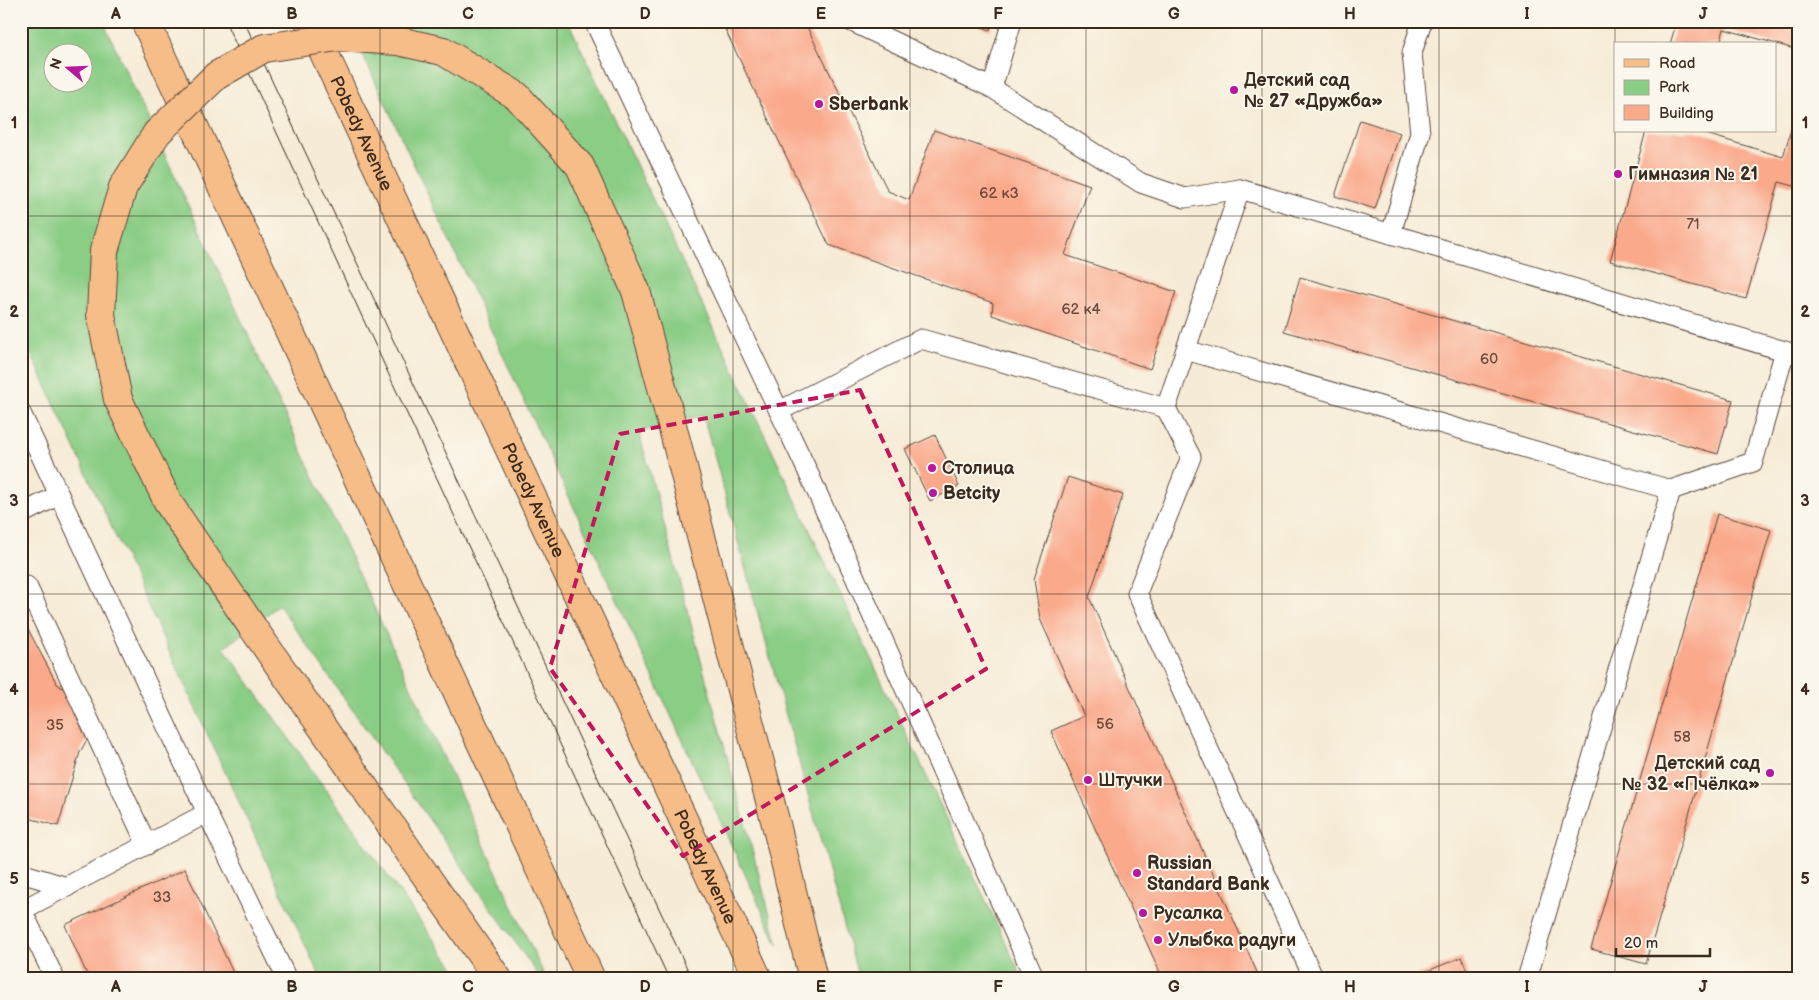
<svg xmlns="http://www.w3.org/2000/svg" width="1819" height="1000" viewBox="0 0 1819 1000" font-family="'Balsamiq Sans',sans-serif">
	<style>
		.green { fill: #8acd85; stroke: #627c52; fill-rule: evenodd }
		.building { fill: #faa98b }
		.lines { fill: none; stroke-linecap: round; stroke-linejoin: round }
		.lane-casing { stroke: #57473a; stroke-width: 21 }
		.primary-casing { stroke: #57473a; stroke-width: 30 }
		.lane { stroke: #fff; stroke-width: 19 }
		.primary { stroke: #f7bd88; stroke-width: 28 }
		.tram { stroke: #3b2a1e; stroke-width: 1 }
		.primary-bridge-casing { stroke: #57473a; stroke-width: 30; stroke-linecap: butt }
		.primary-bridge { stroke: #f7bd88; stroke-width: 28 }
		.marked { fill: none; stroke: #c2185b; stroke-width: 4; stroke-dasharray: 10 6; stroke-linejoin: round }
		.grid { fill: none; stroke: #3b2a1e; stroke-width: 1; stroke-opacity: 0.55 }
		.poi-dot { fill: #b5179e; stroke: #fbf7ec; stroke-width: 2 }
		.labels { text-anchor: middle; stroke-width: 4; stroke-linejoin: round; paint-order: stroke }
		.number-label { font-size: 15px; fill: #6b4a39 }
		.poi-label { font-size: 18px; font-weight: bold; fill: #3b2a1e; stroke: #fbf7ec; text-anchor: start }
		.street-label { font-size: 18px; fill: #3b2a1e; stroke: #fbf7ec }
		.neatline { fill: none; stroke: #3b2a1e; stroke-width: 2 }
		.grid-label { font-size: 16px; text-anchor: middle; font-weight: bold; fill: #3b2a1e }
	</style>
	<rect width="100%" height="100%" fill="#fbf7ec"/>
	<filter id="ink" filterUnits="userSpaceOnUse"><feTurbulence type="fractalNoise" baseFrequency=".02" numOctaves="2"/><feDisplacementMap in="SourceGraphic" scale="10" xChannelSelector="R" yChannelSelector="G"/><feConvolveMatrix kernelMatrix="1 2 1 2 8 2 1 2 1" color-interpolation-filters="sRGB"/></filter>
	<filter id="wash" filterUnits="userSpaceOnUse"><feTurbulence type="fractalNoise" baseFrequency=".0096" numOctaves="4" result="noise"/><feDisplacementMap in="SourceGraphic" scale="20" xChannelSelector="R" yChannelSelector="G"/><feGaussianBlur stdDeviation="1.12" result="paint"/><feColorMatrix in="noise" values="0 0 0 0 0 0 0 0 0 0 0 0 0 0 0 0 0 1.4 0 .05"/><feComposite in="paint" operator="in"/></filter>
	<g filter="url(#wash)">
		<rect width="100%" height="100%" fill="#f6ebd6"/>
		<!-- green -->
		<g class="green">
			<path d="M21 21H103L546 979H541L279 605 224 648 462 979H321L21 332ZM52 52H82V82H52Z"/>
			<path d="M347 21H568L1023 979H859L703 415 639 432 778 945Z"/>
		</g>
		<g id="blocks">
			<!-- building -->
			<g class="building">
				<path d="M721 21H804L888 191 909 200 934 130 1090 185 1065 255 1176 292 1150 369 992 315 993 303 829 245Z"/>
				<path d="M966 21H993L990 30Z"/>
				<path d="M1677 21H1798V50L1724 29 1720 44H1670Z"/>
				<path d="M1798 106V187L1779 182 1746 299 1610 261 1646 131H1696L1783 157Z"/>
				<path d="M1360 120 1400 133 1375 209 1335 196Z"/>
				<path d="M1300 277 1733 400 1718 454 1284 331Z"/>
				<path d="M935 435 959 486 930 501 905 449Z"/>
				<path d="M1068 477 1123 495 1089 597 1260 979H1163L1051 731 1084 716 1040 619 1034 579Z"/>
				<path d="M1717 514 1771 530 1646 964 1591 949Z"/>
				<path d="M21 616 57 684 76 698 89 736 80 752 58 826 21 816Z"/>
				<path d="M185 869 236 979H89L65 925Z"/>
				<path d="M1462 957 1469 977 1464 979H1416L1415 976Z"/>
			</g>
		</g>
	</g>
	<g filter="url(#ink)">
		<use href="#blocks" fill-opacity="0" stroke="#57473a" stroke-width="1"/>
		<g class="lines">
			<!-- lane casing -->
			<g class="lane-casing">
				<g id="lane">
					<path d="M594 21 807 470 1035 979"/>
					<path d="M850 21 992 88"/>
					<path d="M1012 21 992 88 1141 183 1185 198 1240 189 1798 355"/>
					<path d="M1240 189 1166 408 1191 457 1137 593 1314 979"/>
					<path d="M1391 234 1420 133 1412 53 1422 21"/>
					<path d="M1186 350 1671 490"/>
					<path d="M779 411 921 339 1166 408"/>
					<path d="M21 413 207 813 287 979"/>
					<path d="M21 514 59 495"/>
					<path d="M27 586 147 845"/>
					<path d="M21 873 67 887"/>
					<path d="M55 979 22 910 207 813"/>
					<path d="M1527 979 1671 490 1753 462 1785 351"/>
				</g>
			</g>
			<!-- primary casing -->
			<g class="primary-casing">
				<g id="primary">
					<path d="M145 21 591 979"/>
					<path id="s1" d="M309 21 758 979"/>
					<path d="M672 425 777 828 813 979"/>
					<path d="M253 628 498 979"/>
				</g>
			</g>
			<!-- lane -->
			<use href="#lane" class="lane"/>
			<!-- primary -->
			<use href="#primary" class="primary"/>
			<!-- tram -->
			<g class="tram">
				<path d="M225 21 669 979"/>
				<path d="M244 21 692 979"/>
			</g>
			<!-- primary-bridge casing -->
			<g class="primary-bridge-casing">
				<path id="primary-bridge" d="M253 628 169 504 118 399 101 315 104 251 123 187 157 133 216 76 264 48 338 37 398 41 443 51 517 96 580 166 636 291 672 425"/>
			</g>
			<!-- primary-bridge -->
			<use href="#primary-bridge" class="primary-bridge"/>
		</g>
	</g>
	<!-- marked area -->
	<path class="marked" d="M860 390 986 669 683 856 550 668 620 434Z"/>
	<!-- grid -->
	<path class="grid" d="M204 21V979M380 21V979M557 21V979M733 21V979M910 21V979M1086 21V979M1262 21V979M1439 21V979M1615 21V979M21 216H1798M21 406H1798M21 594H1798M21 784H1798"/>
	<!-- markers -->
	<g class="poi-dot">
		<circle cx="1234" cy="90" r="5"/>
		<circle cx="819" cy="104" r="5"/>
		<circle cx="1618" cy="174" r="5"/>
		<circle cx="932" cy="468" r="5"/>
		<circle cx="933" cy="493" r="5"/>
		<circle cx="1770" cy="773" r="5"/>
		<circle cx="1088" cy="780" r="5"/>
		<circle cx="1137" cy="873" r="5"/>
		<circle cx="1143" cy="913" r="5"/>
		<circle cx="1158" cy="940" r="5"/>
	</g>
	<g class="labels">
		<!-- number labels -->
		<g class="number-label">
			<text x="999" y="198">62 к3</text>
			<text x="1693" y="229">71</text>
			<text x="1081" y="314">62 к4</text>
			<text x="1489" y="364">60</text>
			<text x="1105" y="729">56</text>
			<text x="55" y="730">35</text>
			<text x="1682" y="742">58</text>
			<text x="162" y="902">33</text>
		</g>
		<!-- poi labels -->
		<g class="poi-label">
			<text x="1244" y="86">Детский сад<tspan x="1244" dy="21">№ 27 «Дружба»</tspan></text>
			<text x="829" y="110">Sberbank</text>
			<text x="1628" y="180">Гимназия № 21</text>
			<text x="942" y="474">Столица</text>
			<text x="943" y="499">Betcity</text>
			<text x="1760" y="769" text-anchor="end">Детский сад<tspan x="1760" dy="21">№ 32 «Пчёлка»</tspan></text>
			<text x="1098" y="786">Штучки</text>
			<text x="1147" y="869">Russian<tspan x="1147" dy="21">Standard Bank</tspan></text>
			<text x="1153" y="919">Русалка</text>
			<text x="1168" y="946">Улыбка радуги</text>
		</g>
		<!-- street labels -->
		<g class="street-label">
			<text dy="6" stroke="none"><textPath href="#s1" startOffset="124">Pobedy Avenue</textPath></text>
			<text dy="6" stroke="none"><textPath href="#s1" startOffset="529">Pobedy Avenue</textPath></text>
			<text dy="6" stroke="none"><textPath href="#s1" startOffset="934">Pobedy Avenue</textPath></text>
		</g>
	</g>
	<!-- margin -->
	<rect width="1819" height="1000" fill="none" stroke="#fbf7ec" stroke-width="55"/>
	<!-- legend -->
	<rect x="1614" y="42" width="162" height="90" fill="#fbf7ec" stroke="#aea59a"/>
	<rect x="1624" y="59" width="25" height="8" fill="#f7bd88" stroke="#aea59a"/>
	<text x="1659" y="68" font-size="15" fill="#3b2a1e">Road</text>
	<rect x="1624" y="80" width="25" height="15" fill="#8acd85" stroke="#aea59a"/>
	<text x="1659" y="92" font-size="15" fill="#3b2a1e">Park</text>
	<rect x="1624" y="105" width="25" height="15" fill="#faa98b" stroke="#aea59a"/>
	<text x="1659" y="118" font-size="15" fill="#3b2a1e">Building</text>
	<!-- north arrow -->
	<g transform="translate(68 68) rotate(289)"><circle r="24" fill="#fbf7ec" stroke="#aea59a"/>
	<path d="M0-4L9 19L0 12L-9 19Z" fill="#b5179e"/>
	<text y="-8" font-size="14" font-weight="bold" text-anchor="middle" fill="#3b2a1e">N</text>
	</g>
	<!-- scale -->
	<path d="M1616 948v8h94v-8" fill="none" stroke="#3b2a1e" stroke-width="2.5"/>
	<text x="1624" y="948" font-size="15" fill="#3b2a1e" stroke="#fbf7ec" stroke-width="4" paint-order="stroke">20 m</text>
	<rect x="28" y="28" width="1764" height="944" class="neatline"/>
	<g class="grid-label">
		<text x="116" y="19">A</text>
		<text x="292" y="19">B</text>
		<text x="468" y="19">C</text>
		<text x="645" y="19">D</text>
		<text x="821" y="19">E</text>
		<text x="998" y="19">F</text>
		<text x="1174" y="19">G</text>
		<text x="1350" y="19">H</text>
		<text x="1527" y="19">I</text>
		<text x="1703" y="19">J</text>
		<text x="14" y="128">1</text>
		<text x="1805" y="128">1</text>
		<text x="14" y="317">2</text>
		<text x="1805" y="317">2</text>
		<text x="14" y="506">3</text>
		<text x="1805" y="506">3</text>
		<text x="14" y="695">4</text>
		<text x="1805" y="695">4</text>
		<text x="14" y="884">5</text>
		<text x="1805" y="884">5</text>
		<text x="116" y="992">A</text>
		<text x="292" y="992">B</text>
		<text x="468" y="992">C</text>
		<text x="645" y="992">D</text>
		<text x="821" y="992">E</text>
		<text x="998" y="992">F</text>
		<text x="1174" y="992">G</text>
		<text x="1350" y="992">H</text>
		<text x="1527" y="992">I</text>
		<text x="1703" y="992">J</text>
	</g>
</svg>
